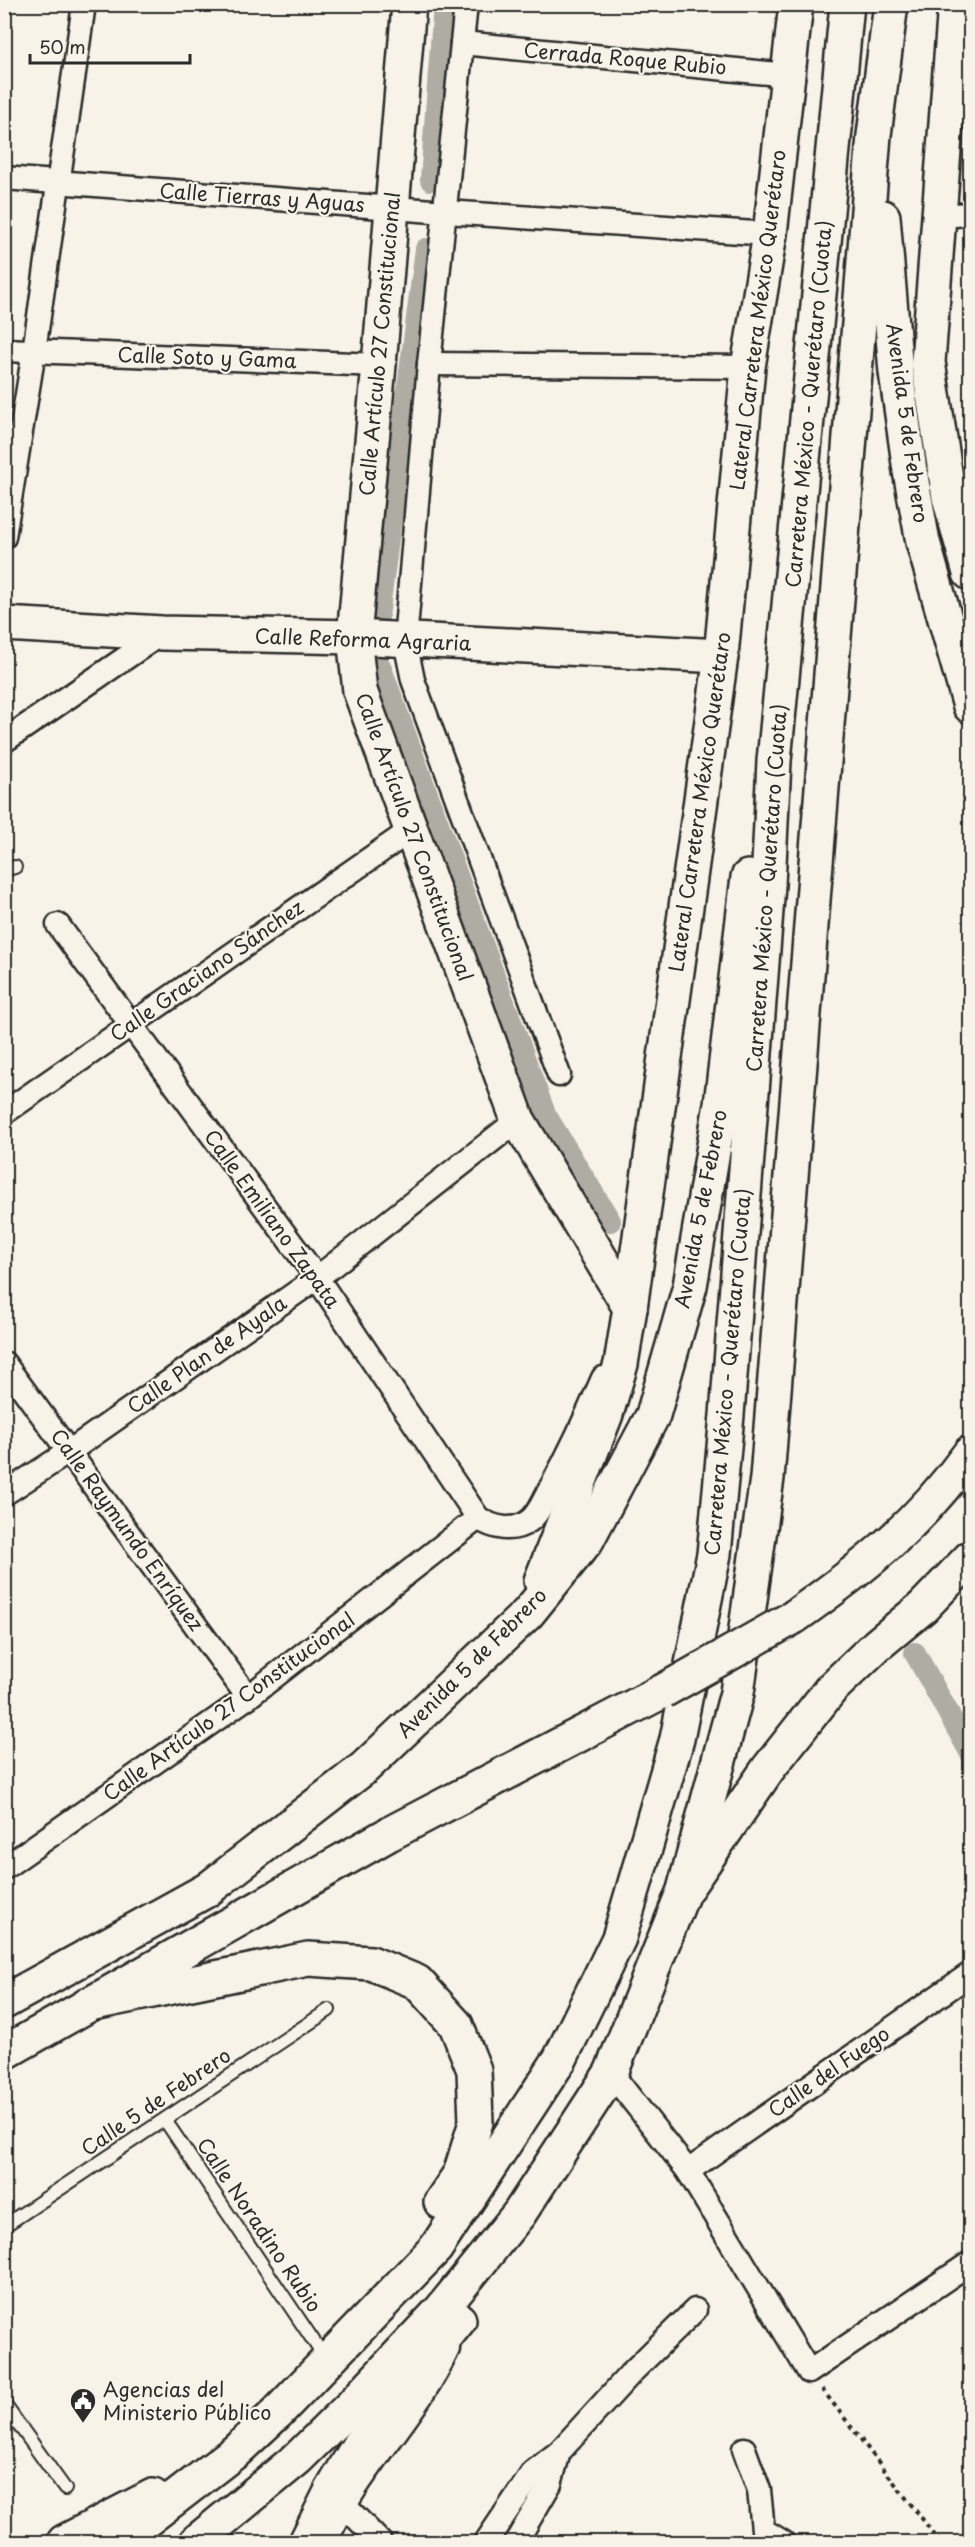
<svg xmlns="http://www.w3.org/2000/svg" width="975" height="2547" viewBox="0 0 975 2547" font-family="'Playpen Sans',sans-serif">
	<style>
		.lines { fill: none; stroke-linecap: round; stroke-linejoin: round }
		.canal { stroke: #afaca4; stroke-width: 22 }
		.lane-casing { stroke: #2b2b2b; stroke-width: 16 }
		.street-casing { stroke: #2b2b2b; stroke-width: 27 }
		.secondary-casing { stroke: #2b2b2b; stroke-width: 38 }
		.highway-casing { stroke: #2b2b2b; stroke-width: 38 }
		.path { stroke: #2b2b2b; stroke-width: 4; stroke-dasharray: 4.5 4.5; stroke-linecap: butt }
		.lane { stroke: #f7f3e8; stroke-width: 12 }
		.street { stroke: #f7f3e8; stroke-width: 22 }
		.secondary { stroke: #f7f3e8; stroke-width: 33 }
		.highway { stroke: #f7f3e8; stroke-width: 33 }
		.highway-bridge-casing { stroke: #2b2b2b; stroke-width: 38; stroke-linecap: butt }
		.highway-bridge { stroke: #f7f3e8; stroke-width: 33 }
		.labels { text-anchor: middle; stroke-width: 4.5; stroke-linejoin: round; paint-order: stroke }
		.street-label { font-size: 20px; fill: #2b2b2b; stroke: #f7f3e8 }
		.poi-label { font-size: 20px; fill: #2b2b2b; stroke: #f7f3e8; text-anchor: start }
	</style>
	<rect width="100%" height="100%" fill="#f7f3e8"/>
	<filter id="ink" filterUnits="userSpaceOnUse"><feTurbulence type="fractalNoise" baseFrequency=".0167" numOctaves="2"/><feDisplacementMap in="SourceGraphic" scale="12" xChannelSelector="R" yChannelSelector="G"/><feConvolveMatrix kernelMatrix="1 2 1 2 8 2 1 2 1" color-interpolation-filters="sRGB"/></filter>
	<g filter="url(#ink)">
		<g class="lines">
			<!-- canal -->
			<g class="canal">
				<path d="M431 180 444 4"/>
				<path d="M378 617 426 249"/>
				<path d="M380 666 545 1114 610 1221"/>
				<path d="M915 1653 970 1752"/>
			</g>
			<!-- lane casing -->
			<g class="lane-casing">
				<g id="lane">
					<path d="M4 870 15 867"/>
					<path d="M165 2120 321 2352"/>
					<path d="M4 2226 329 2010"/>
					<path d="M4 2404 65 2489"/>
				</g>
			</g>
			<!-- street casing -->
			<g class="street-casing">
				<g id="street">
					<path d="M466 4 429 364 405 641 413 680 559 1075"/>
					<path d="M462 43 788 75"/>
					<path d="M4 178 446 212 770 234"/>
					<path d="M938 216 970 214"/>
					<path d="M4 350 379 365"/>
					<path d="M429 364 748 367"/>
					<path d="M4 537 34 351 84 4"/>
					<path d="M4 741 162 633"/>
					<path d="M58 925 317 1278 478 1518C493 1528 513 1533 529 1521 539 1514 543 1501 549 1491 569 1454 587 1416 603 1378"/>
					<path d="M4 1113 411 830"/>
					<path d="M4 1363 248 1697"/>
					<path d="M4 1494 70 1451 317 1278 518 1120"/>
					<path d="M4 1868 248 1697 478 1518"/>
					<path d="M611 2073 688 2171 809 2372 970 2263"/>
					<path d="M688 2171 970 1974"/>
					<path d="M744 2449 759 2490 763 2530 783 2542"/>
					<path d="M345 2506 380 2542"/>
					<path d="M326 2542C356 2472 416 2418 448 2349"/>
					<path d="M486 2542 533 2472 559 2452 632 2372 695 2310"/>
					<path d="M516 2542 550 2484 559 2452"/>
				</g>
			</g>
			<!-- secondary casing -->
			<g class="secondary-casing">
				<g id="secondary">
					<path d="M409 4 379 365 354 637 360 691 518 1120 630 1308"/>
					<path d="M955 4 928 362 949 497 970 573"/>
					<path d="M4 624 162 633 354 637 721 656"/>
					<path d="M630 1308 721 656 748 367 770 234 796 4"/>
					<path d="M687 1887 768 1769 831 1689 877 1645 923 1607 970 1558"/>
				</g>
			</g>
			<!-- highway casing -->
			<g class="highway-casing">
				<g id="highway">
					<path d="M883 217 896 372 910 471 923 542 970 706"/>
					<path d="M541 1581 606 1414 621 1364 630 1308"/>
					<path d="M794 1617C865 1567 919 1524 970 1453"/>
					<path d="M4 2002 207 1890 364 1768 528 1613 587 1540 653 1415 690 1286 721 1104 748 877"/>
					<path d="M89 2004 308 1959 371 1963 417 1982 456 2025 474 2070 476 2122 460 2174 441 2202"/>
					<path d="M4 2053 389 1834 663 1691"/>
					<path d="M64 2542 153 2496"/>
					<path d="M118 2542 236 2451 277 2413 436 2248 560 2059 619 1938 677 1739 714 1554 727 1415 768 885 774 761 847 4"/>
					<path d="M196 2542 298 2458 351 2406 441 2310 519 2214 611 2073 684 1890 737 1693 767 1478 874 135 891 4"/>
					<path d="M306 2542 332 2490 360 2443 459 2320"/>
				</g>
			</g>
			<!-- path -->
			<path class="path" d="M822 2389 940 2542"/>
			<!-- lane -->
			<use href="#lane" class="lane"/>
			<!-- street -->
			<use href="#street" class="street"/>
			<!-- secondary -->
			<use href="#secondary" class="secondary"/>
			<!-- highway -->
			<use href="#highway" class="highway"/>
			<!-- highway-bridge casing -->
			<g class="highway-bridge-casing">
				<path id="highway-bridge" d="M663 1691 794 1617"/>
			</g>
			<!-- highway-bridge -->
			<use href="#highway-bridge" class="highway-bridge"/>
		</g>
	</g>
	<!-- icons -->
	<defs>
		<g id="civic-pin" transform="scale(1.35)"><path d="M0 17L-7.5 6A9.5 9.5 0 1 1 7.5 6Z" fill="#2b2b2b" stroke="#f7f3e8"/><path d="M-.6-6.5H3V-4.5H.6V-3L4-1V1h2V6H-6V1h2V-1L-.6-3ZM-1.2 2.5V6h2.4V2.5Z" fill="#fff"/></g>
	</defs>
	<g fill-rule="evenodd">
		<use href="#civic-pin" x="83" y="2401"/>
	</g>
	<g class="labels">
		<!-- street labels -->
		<g class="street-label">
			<text transform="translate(625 59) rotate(5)" y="7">Cerrada Roque Rubio</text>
			<text transform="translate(262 198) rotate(4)" y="7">Calle Tierras y Aguas</text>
			<text transform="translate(758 320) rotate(-83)" y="7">Lateral Carretera México Querétaro</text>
			<text transform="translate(380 344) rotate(-85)" y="7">Calle Artículo 27 Constitucional</text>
			<text transform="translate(207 358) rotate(2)" y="7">Calle Soto y Gama</text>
			<text transform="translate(809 404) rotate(-85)" y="7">Carretera México - Querétaro (Cuota)</text>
			<text transform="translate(907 423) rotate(82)" y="7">Avenida 5 de Febrero</text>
			<text transform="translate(363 640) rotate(2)" y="7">Calle Reforma Agraria</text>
			<text transform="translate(700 802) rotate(-82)" y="7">Lateral Carretera México Querétaro</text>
			<text transform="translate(414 837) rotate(70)" y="7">Calle Artículo 27 Constitucional</text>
			<text transform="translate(767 888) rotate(-86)" y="7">Carretera México - Querétaro (Cuota)</text>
			<text transform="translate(207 971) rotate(-35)" y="7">Calle Graciano Sánchez</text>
			<text transform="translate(701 1209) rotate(-79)" y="7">Avenida 5 de Febrero</text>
			<text transform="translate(272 1219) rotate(54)" y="7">Calle Emiliano Zapata</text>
			<text transform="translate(207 1355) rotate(-35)" y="7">Calle Plan de Ayala</text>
			<text transform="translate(728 1372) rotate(-85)" y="7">Carretera México - Querétaro (Cuota)</text>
			<text transform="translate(127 1530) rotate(54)" y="7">Calle Raymundo Enríquez</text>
			<text transform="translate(472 1663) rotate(-45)" y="7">Avenida 5 de Febrero</text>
			<text transform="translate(229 1707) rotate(-36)" y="7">Calle Artículo 27 Constitucional</text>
			<text transform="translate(829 2072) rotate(-35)" y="7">Calle del Fuego</text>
			<text transform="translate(156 2102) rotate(-34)" y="7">Calle 5 de Febrero</text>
			<text transform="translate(259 2225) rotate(56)" y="7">Calle Noradino Rubio</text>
		</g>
		<!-- poi labels -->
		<g class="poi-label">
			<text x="103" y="2397">Agencias del<tspan x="103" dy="23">Ministerio Público</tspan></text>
		</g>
	</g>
	<!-- margin -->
	<rect width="975" height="2547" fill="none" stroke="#f7f3e8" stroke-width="24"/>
	<rect x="12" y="12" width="951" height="2523" fill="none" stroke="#2b2b2b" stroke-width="2" filter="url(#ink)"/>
	<!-- scale -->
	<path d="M30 54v9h160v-9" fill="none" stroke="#2b2b2b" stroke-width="3"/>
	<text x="39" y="54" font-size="18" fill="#2b2b2b" stroke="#f7f3e8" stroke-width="4.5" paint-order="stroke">50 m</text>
</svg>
